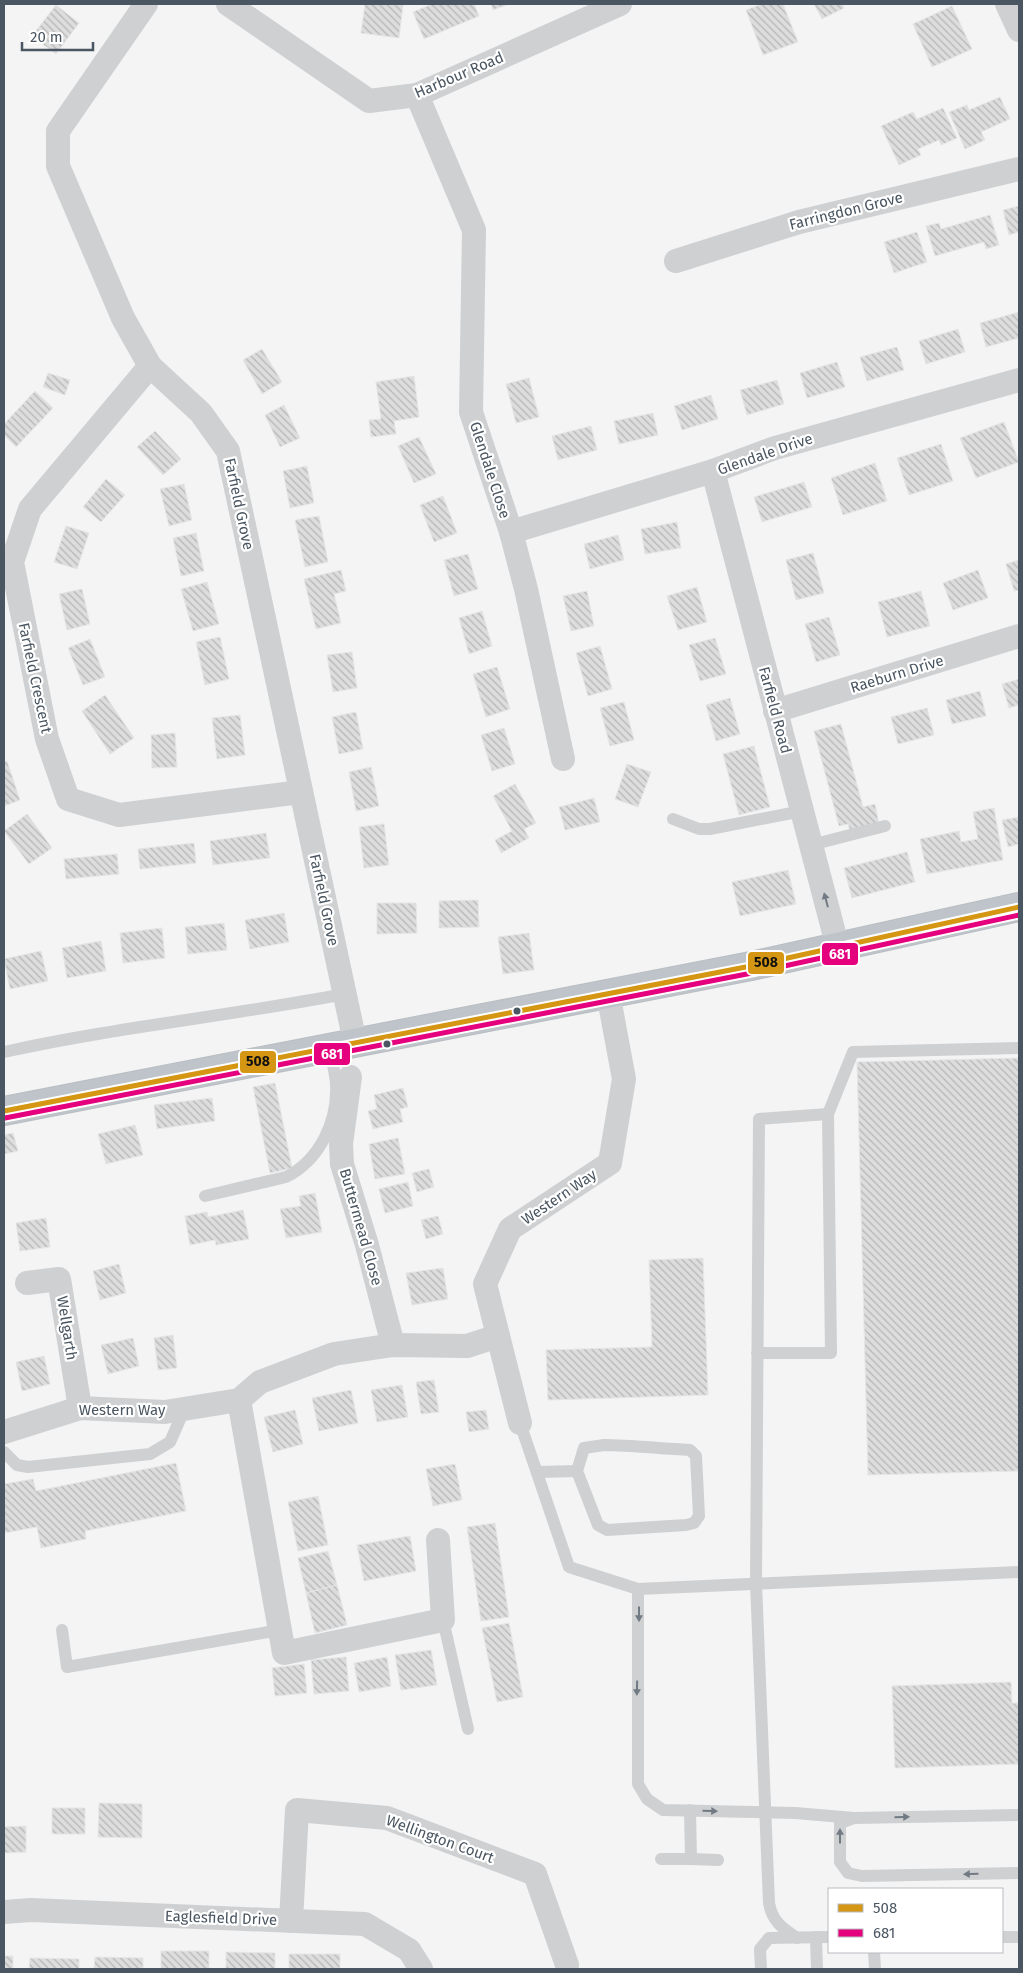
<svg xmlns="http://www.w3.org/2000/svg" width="1023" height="1973" viewBox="0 0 1023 1973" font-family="'Fira Sans',sans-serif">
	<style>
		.building { fill: url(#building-back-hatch); stroke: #e5e6e7 }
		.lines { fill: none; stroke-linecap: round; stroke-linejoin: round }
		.highway-casing { stroke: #b9bec3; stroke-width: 30 }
		.lane { stroke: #ced0d2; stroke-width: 12 }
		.street { stroke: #ced0d2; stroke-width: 24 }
		.highway { stroke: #bec4c9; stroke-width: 28 }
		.bus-1-casing { stroke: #fff; stroke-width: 9 }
		.bus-2-casing { stroke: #fff; stroke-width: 9 }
		.bus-1 { stroke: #d49613; stroke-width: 5 }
		.bus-2 { stroke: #e5007d; stroke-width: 5 }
		.oneway { fill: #727b83 }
		.bus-dot { fill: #4a5661; stroke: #fff; stroke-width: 2 }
		.labels { text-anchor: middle; stroke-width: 4.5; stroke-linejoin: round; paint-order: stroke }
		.street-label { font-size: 15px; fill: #4a5661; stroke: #fff }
		.line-badge { stroke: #fff; stroke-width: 2 }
		.badge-label { font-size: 14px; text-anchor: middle; font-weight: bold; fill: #fff }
		.pale-badge-label { font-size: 14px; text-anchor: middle; font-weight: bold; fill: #111 }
	</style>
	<defs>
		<pattern id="building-back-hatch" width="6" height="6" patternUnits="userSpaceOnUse" patternTransform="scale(1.25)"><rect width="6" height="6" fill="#ddddde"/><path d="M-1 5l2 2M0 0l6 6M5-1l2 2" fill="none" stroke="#b5b6b7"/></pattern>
	</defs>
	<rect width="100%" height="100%" fill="#f4f4f4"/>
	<!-- building -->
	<g class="building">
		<path d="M365 4 403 5 399 38 361 33Z"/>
		<path d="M432 4H474L479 16 424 39 413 12Z"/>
		<path d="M491 4H509L493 10Z"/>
		<path d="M762 4H783L798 42 763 55 746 10Z"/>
		<path d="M814 4H842L844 8 822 19Z"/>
		<path d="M56 5 79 23 56 54 32 36Z"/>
		<path d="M952 6 972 49 932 67 913 24Z"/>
		<path d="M1000 97 1010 119 981 132 985 140 965 149 949 112 967 105 969 110Z"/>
		<path d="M943 108 957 138 941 145 939 140 918 149 921 155 899 165 881 126 913 112 917 119Z"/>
		<path d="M1019 206V232L1009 235 1003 210Z"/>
		<path d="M990 215 999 245 986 249 984 242 935 256 926 226 939 223 941 229Z"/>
		<path d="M917 232 927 262 894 273 884 242Z"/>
		<path d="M1019 312V338L986 347 980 323Z"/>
		<path d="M958 329 965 352 926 364 919 341Z"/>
		<path d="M897 347 904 370 867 381 860 357Z"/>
		<path d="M262 349 282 382 262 394 243 360Z"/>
		<path d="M837 362 845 387 807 398 800 373Z"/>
		<path d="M48 373 70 380 65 395 43 387Z"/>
		<path d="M414 376 419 417 394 421 396 434 371 437 369 420 381 419 376 382Z"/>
		<path d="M529 378 539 417 516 423 506 384Z"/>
		<path d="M777 380 784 404 747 415 740 390Z"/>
		<path d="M35 391 53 408 16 447 4 435V424Z"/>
		<path d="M711 395 718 419 682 430 674 406Z"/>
		<path d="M284 405 300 438 280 447 265 415Z"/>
		<path d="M653 413 658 435 619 444 614 421Z"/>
		<path d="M1004 422 1019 462 976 478 960 438Z"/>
		<path d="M591 426 597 450 558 460 552 436Z"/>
		<path d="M155 431 181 459 163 475 137 447Z"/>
		<path d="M419 437 436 474 414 483 398 446Z"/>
		<path d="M941 444 953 481 909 495 897 458Z"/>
		<path d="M875 463 887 501 843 515 831 478Z"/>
		<path d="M307 466 314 503 290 508 283 471Z"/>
		<path d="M106 479 125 495 101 522 83 507Z"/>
		<path d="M804 482 812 507 762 522 754 497Z"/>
		<path d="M184 484 192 520 169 526 160 489Z"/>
		<path d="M443 496 457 533 434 542 420 505Z"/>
		<path d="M319 516 328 562 305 567 295 520Z"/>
		<path d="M677 522 681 548 645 554 641 529Z"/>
		<path d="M66 526 89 533 77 569 54 562Z"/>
		<path d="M196 533 204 571 181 576 173 538Z"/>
		<path d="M618 535 624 560 590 569 584 544Z"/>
		<path d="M813 553 824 593 796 600 786 560Z"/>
		<path d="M468 554 478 589 454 596 444 560Z"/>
		<path d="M1019 560V590L1014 591 1006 564Z"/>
		<path d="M341 570 346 591 334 594 341 623 316 629 304 579Z"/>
		<path d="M978 570 988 598 953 610 943 583Z"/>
		<path d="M207 582 219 624 193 631 181 589Z"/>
		<path d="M697 587 707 622 678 630 667 596Z"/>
		<path d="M82 589 90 624 67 630 59 594Z"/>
		<path d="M587 591 594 626 571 631 563 596Z"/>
		<path d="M921 591 930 626 887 637 878 602Z"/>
		<path d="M482 611 492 646 469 654 459 618Z"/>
		<path d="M829 617 840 655 816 662 805 624Z"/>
		<path d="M220 637 229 679 205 685 196 642Z"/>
		<path d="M715 638 726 674 700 681 689 645Z"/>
		<path d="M90 639 105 677 83 685 68 648Z"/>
		<path d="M600 646 612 689 588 696 576 653Z"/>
		<path d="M352 652 357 688 333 692 327 655Z"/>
		<path d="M497 667 510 709 486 717 473 674Z"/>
		<path d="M1019 679V705L1009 708 1002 684Z"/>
		<path d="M980 691 986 716 952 724 946 700Z"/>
		<path d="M105 695 134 738 110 754 82 711Z"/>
		<path d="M730 698 740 734 716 741 706 705Z"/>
		<path d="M624 702 634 740 610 746 600 708Z"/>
		<path d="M927 708 934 735 898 744 891 717Z"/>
		<path d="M356 712 363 749 339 754 332 717Z"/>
		<path d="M240 715 245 755 217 759 212 718Z"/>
		<path d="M841 724 863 807 875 804 879 824 850 831 848 824 839 826 814 731Z"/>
		<path d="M504 728 515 764 492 771 481 735Z"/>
		<path d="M175 733 177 767 152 768 151 735Z"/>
		<path d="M754 746 770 807 739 815 723 754Z"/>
		<path d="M7 761 20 800 4 806V762Z"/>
		<path d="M627 764 651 772 638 807 615 799Z"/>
		<path d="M371 767 379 806 356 811 349 772Z"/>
		<path d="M515 784 536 823 524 829 529 838 501 853 495 840 512 831 493 796Z"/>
		<path d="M594 798 600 822 565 830 559 807Z"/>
		<path d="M994 808 1003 860 927 874 920 839 959 831 961 842 978 839 973 812Z"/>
		<path d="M27 814 52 848 29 864 4 831Z"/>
		<path d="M1019 817V844L1008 847 1002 820Z"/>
		<path d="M384 824 389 865 364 868 359 827Z"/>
		<path d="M266 833 270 858 213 865 210 841Z"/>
		<path d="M194 843 196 863 140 869 138 849Z"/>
		<path d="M907 852 915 882 852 898 844 868Z"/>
		<path d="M117 854 119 874 66 879 64 859Z"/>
		<path d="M788 870 796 904 740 916 732 882Z"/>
		<path d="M478 900 479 927 439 928V901Z"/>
		<path d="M377 903H416L417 933 377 934Z"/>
		<path d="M284 913 289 942 250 949 245 920Z"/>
		<path d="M224 923 227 950 188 954 185 927Z"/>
		<path d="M162 928 165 958 123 963 120 933Z"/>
		<path d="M529 933 534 970 503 974 498 937Z"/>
		<path d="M101 941 106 971 67 978 62 948Z"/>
		<path d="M41 951 48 981 10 989 4 959Z"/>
		<path d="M1019 1058V1471L868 1475 857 1062Z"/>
		<path d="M275 1083 292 1168 270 1173 253 1087Z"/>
		<path d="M403 1088 408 1107 400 1109 403 1122 373 1129 368 1111 377 1109 374 1095Z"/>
		<path d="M212 1098 215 1121 157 1129 154 1105Z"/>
		<path d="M135 1125 143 1155 106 1164 98 1134Z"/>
		<path d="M13 1133 18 1151 4 1154V1135Z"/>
		<path d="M398 1138 405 1174 375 1179 369 1144Z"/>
		<path d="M429 1169 434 1187 417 1192 412 1173Z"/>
		<path d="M408 1182 413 1206 385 1213 379 1189Z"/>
		<path d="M315 1193 322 1232 286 1238 280 1209 301 1206 299 1196Z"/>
		<path d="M243 1210 249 1239 216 1245 215 1240 190 1245 185 1216 207 1212 208 1217Z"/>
		<path d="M438 1216 443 1234 426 1239 421 1220Z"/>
		<path d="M46 1218 50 1247 20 1251 16 1223Z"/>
		<path d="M703 1258 708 1395 548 1400 546 1350 652 1347 649 1260Z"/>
		<path d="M119 1264 126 1293 100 1300 93 1271Z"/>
		<path d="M443 1268 448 1299 412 1305 406 1273Z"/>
		<path d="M173 1335 177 1368 158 1370 154 1338Z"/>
		<path d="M133 1338 139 1366 108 1374 101 1345Z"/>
		<path d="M44 1356 50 1384 22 1391 16 1362Z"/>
		<path d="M434 1380 439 1412 421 1414 416 1382Z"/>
		<path d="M402 1385 408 1417 377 1422 371 1390Z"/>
		<path d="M351 1390 358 1423 319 1431 312 1398Z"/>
		<path d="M295 1410 303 1444 273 1452 264 1417Z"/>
		<path d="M486 1410 489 1429 469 1432 466 1412Z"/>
		<path d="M176 1463 186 1511 85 1531 86 1539 41 1548 37 1527 4 1533V1484L33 1479 36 1491Z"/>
		<path d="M455 1464 462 1500 433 1506 426 1469Z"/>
		<path d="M318 1496 328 1545 298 1551 288 1502Z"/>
		<path d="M495 1523 509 1617 481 1621 467 1527Z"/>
		<path d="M410 1536 416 1571 364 1581 357 1545Z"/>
		<path d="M328 1551 337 1585 306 1593 298 1558Z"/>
		<path d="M337 1585 347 1625 315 1633 306 1593Z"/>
		<path d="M509 1623 523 1697 497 1702 482 1628Z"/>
		<path d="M431 1650 437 1685 401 1690 395 1655Z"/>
		<path d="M346 1657 349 1691 314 1694 311 1660Z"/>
		<path d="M387 1657 391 1686 359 1692 354 1663Z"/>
		<path d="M304 1664 307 1693 275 1696 272 1668Z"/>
		<path d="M1011 1682 1012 1703H1019V1764L895 1768 892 1686Z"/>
		<path d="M99 1803 142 1804V1838L98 1837Z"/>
		<rect x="52" y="1808" width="33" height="26"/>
		<path d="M26 1826V1852L4 1853V1827Z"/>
		<rect x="161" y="1951" width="48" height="18"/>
		<path d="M226 1952 275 1953V1969H226Z"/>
		<rect x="289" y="1954" width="51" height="15"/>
		<rect x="4" y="1956" width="9" height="13"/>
		<path d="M95 1957 143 1958V1969H94Z"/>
		<path d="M30 1958 79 1959V1969H29Z"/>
	</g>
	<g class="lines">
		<!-- highway casing -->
		<g class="highway-casing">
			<path id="highway" d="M4 1111 751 966 1019 907"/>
		</g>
		<!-- lane -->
		<g class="lane">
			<path d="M673 819 699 829H710L802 811"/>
			<path d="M811 845 885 826"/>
			<path d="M4 1052C116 1027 231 1016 344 994"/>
			<path d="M828 1114 853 1052 1019 1048"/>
			<path d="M205 1196 286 1177C320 1160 338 1121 336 1084 335 1072 332 1059 329 1046"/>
			<path d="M757 1353H831L828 1114 759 1119 756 1583 769 1903C772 1921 782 1928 797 1938"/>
			<path d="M520 1423 569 1567 638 1589 1019 1572"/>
			<path d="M604 1445C633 1445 661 1449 690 1450L696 1456 699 1516 694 1523 686 1525 607 1530 598 1525 577 1471 584 1448Z"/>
			<path d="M4 1452 17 1465 28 1467 150 1454 170 1442 185 1408"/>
			<path d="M537 1472 577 1471"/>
			<path d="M638 1589V1784L647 1799 663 1810 795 1813 854 1818 1019 1815"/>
			<path d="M443 1620 468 1729"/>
			<path d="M62 1630 67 1667 280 1630"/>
			<path d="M854 1818 840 1823V1862L848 1873 862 1876 1019 1873"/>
			<path d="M661 1859H691L690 1810"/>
			<path d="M691 1859 718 1860"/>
			<path d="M816 1937 817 1969"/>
			<path d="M1002 1937H1019"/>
			<path d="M874 1952 875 1969"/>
			<path d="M761 1969 760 1949 769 1938 829 1937"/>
		</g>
		<!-- street -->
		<g class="street">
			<path d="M146 4 58 131V166L123 318 150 366 201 413 228 451 355 1042"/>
			<path d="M228 4 369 101 417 95 620 4"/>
			<path d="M1007 4 1019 30"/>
			<path d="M417 95 474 230 471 412 511 532 526 589 563 759"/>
			<path d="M676 261 799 222 1019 169"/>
			<path d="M150 366 30 509 12 562 47 739 68 799 119 815 301 792"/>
			<path d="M713 471 838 948"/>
			<path d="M511 532 713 471 775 448 1019 380"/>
			<path d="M775 711 1019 636"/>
			<path d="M350 1077 341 1144 342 1164 367 1245 393 1345"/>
			<path d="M27 1283 59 1279 80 1408"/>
			<path d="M239 1400 284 1653 443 1620 438 1540"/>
			<path d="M520 1423 485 1284 510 1229 610 1163 624 1079 608 993"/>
			<path d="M4 1432 80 1408 165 1412 239 1400 260 1382 334 1354 393 1345 467 1346 498 1336"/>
			<path d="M4 1912 31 1910 365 1924 409 1950 421 1969"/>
			<path d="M291 1921 297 1810 387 1818 535 1874 567 1965"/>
		</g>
		<!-- highway -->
		<use href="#highway" class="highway"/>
		<!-- bus-1 casing -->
		<g class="bus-1-casing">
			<path id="bus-1" d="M4 1111 751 966 1019 907"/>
		</g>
		<!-- bus-2 casing -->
		<g class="bus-2-casing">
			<path id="bus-2" d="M5 1118 752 973 1019 915"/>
		</g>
		<!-- bus-1 -->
		<use href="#bus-1" class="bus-1"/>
		<!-- bus-2 -->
		<use href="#bus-2" class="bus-2"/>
	</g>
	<!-- one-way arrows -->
	<defs><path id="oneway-solid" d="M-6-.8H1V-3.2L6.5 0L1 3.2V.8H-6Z" transform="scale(1.25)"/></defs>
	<g class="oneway">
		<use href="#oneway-solid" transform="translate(826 900) rotate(-105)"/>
		<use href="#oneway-solid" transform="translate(639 1614) rotate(90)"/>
		<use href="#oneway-solid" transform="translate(637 1688) rotate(91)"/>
		<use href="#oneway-solid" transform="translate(710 1811) rotate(2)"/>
		<use href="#oneway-solid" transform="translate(902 1817) rotate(-1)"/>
		<use href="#oneway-solid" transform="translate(840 1836) rotate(-90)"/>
		<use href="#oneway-solid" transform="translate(971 1874) rotate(179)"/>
	</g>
	<!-- markers -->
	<g class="bus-dot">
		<circle cx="517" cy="1011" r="4.5"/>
		<circle cx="387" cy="1044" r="4.5"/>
	</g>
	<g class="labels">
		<!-- street labels -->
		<g class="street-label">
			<text transform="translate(459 75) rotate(-23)" y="5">Harbour Road</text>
			<text transform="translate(846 211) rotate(-14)" y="5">Farringdon Grove</text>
			<text transform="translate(765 454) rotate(-19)" y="5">Glendale Drive</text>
			<text transform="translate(490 470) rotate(72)" y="5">Glendale Close</text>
			<text transform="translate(239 504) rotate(78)" y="5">Farfield Grove</text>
			<text transform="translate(897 674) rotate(-17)" y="5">Raeburn Drive</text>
			<text transform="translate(35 678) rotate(78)" y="5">Farfield Crescent</text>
			<text transform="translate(775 710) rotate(75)" y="5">Farfield Road</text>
			<text transform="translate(324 900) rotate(78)" y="5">Farfield Grove</text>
			<text transform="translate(559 1197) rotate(-34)" y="5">Western Way</text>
			<text transform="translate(361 1227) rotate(74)" y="5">Buttermead Close</text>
			<text transform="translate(67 1328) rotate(81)" y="5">Wellgarth</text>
			<text x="122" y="1415">Western Way</text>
			<text transform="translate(440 1839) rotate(20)" y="5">Wellington Court</text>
			<text transform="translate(221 1918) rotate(2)" y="5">Eaglesfield Drive</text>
		</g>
	</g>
	<g class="line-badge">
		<rect x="821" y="942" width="38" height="24" rx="5" fill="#e5007d"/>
		<rect x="747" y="951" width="38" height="24" rx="5" fill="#d49613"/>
		<rect x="313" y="1042" width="38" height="24" rx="5" fill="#e5007d"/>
		<rect x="239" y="1050" width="38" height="24" rx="5" fill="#d49613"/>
	</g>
	<g class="badge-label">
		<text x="840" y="959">681</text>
		<text x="332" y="1059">681</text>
	</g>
	<g class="pale-badge-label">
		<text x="766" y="967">508</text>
		<text x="258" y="1066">508</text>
	</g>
	<!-- border -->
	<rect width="1023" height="1973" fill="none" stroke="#4a5661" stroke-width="10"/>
	<!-- legend -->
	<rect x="828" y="1888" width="175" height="65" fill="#ffffff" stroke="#b7bbc0"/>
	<rect x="838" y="1904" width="25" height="8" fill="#d49613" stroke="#b7bbc0"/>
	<text x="873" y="1913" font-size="15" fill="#4a5661">508</text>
	<rect x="838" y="1929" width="25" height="8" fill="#e5007d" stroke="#b7bbc0"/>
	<text x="873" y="1938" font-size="15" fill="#4a5661">681</text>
	<!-- scale -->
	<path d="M22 42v8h71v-8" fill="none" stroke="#4a5661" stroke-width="2.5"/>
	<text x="30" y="42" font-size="15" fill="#4a5661" stroke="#ffffff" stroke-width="4" paint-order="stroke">20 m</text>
</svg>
